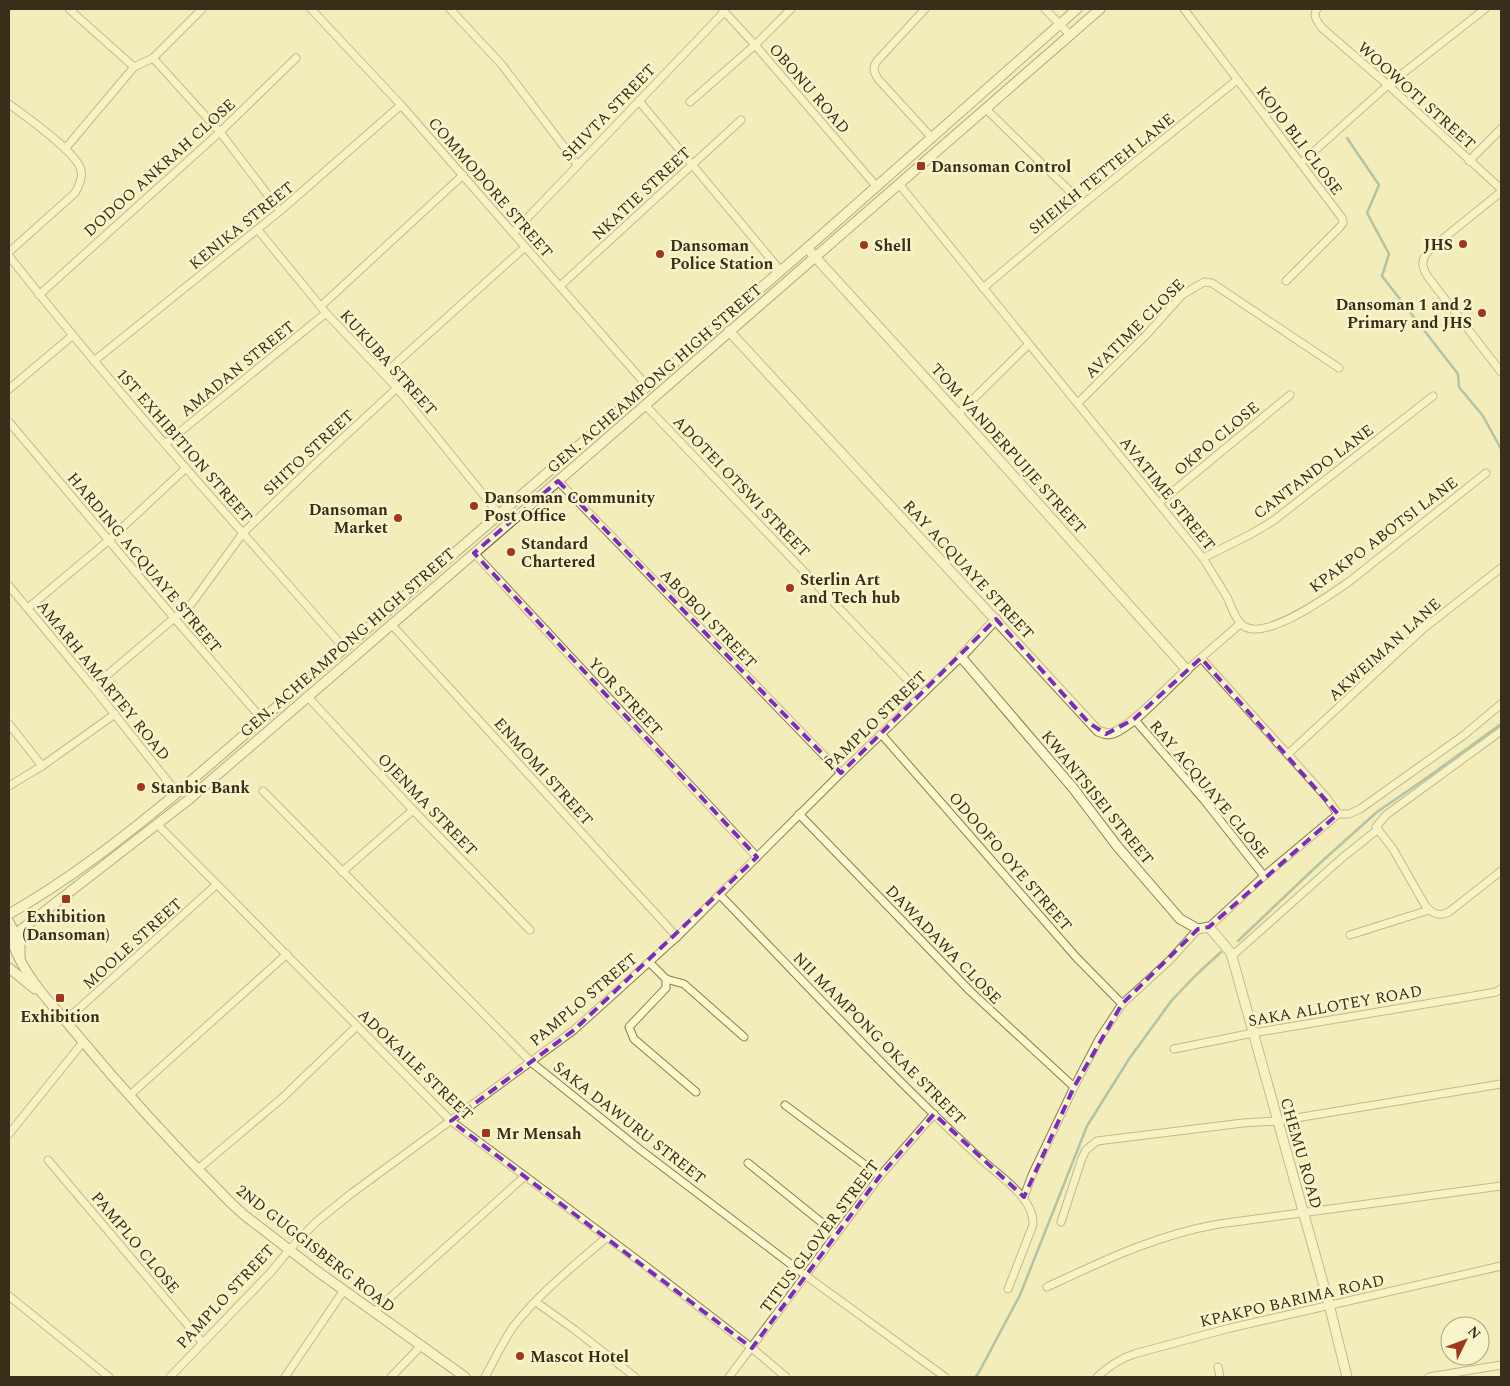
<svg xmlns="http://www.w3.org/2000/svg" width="1510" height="1386" viewBox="0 0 1510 1386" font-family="Spectral,serif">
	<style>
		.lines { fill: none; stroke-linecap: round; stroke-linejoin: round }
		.stream { stroke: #66908e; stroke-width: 2.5 }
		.minor-casing { stroke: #8a7c53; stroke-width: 9 }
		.tertiary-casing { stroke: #8a7c53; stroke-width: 11 }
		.secondary-casing { stroke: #6c5c37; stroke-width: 11 }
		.minor { stroke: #fcf8ce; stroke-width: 7 }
		.tertiary { stroke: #fcf8ce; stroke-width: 9 }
		.secondary { stroke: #fcf8ce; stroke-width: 9 }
		.marked { fill: none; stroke: #7b2cbf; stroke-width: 4; stroke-dasharray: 10 6; stroke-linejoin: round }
		.poi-dot { fill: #9f371d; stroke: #f9f5cb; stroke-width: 2 }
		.labels { text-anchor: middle; stroke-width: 5; stroke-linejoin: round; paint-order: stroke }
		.street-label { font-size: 16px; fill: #382e1a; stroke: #f9f5cb }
		.poi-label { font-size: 16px; font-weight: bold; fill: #382e1a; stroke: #f9f5cb; text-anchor: start }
	</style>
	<rect width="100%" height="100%" fill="#f2edba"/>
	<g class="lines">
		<!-- stream -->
		<g class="stream">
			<path d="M1347 138 1379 185 1367 213 1389 254 1382 276 1458 374 1459 387 1483 416 1501 449"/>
			<path d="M1238 941 1320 863 1377 812 1428 777 1501 724"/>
			<path d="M975 1377 978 1374 1020 1295 1087 1126 1129 1059 1172 1000 1197 974 1221 952"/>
		</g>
		<!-- minor casing -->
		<g class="minor-casing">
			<g id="minor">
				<path d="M69 9 134 67"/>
				<path d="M311 9 401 105 648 387"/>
				<path d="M450 9 502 65 577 164"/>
				<path d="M722 9 755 45 877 187"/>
				<path d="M925 9 877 61C872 68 874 72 878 79L932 138"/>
				<path d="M1045 9 1070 35"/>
				<path d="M1184 9 1342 218 1343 223 1340 227 1286 281"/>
				<path d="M1317 9C1312 16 1318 22 1322 28L1388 85 1501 189"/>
				<path d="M153 58 220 132 280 211"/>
				<path d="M639 101 780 270"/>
				<path d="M690 102 755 45 791 9"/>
				<path d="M9 104C25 116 77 152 81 170 83 178 79 186 75 193L9 252"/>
				<path d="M985 108 1083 204"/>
				<path d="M65 149 134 67 153 58 202 9"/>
				<path d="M1469 161 1501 129"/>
				<path d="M1301 163 1388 85 1485 9"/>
				<path d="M899 184 1203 558C1211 571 1219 584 1227 597 1231 606 1235 618 1241 624 1262 645 1331 594 1350 581L1486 473"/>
				<path d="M1501 192 1429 250C1421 260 1421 266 1428 277L1501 372"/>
				<path d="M258 230 326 313 397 388 499 514"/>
				<path d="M513 233 724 12"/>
				<path d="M9 256C115 391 231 519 344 648"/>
				<path d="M560 286 741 120"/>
				<path d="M983 288 1083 204 1237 80"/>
				<path d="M39 295 220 132 296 58"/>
				<path d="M321 306 463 175"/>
				<path d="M94 361 280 211 401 105"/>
				<path d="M384 374 525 247"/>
				<path d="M9 389 72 336"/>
				<path d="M1078 403 1149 332 1182 295 1204 282 1212 283 1339 368"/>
				<path d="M645 405 922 695"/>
				<path d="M958 414 1029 344"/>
				<path d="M9 422 175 619 262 719"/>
				<path d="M165 444 326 313"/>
				<path d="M558 481 841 773"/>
				<path d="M1159 503 1290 395"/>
				<path d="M474 553 757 857"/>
				<path d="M1203 558 1251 534 1273 521 1433 396"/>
				<path d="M9 586 93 687 177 793"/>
				<path d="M28 608 109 540 186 468"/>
				<path d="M391 624 677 937"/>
				<path d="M1201 658 1327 798 1338 814"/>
				<path d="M1187 670 1240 624"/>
				<path d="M93 687 192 603 243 533 319 460 397 388"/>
				<path d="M307 696 413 810 530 930"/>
				<path d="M1134 719 1204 800 1264 876"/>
				<path d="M9 724 42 766"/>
				<path d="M1501 731 1386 815 1376 827 1393 849 1425 905C1432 914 1439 917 1449 912L1501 871"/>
				<path d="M882 735 1076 957 1122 1004"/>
				<path d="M1288 754 1423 629 1501 568"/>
				<path d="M9 786 42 766 115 714"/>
				<path d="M263 791 531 1062 638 1148 805 1275 945 1377"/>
				<path d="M799 814 970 991 1074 1087"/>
				<path d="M1338 814H1349L1360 809 1464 735 1501 704"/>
				<path d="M158 825 451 1121 647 1267 752 1348 786 1377"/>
				<path d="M342 872 413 810"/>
				<path d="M720 895C806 984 890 1075 981 1159 999 1176 1035 1198 1033 1225L1008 1289"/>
				<path d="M1209 927 1264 876 1338 814"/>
				<path d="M1350 935 1429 910"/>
				<path d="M1232 956 1342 858 1377 830"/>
				<path d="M649 962 666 979V988L629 1027 634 1039 696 1092"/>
				<path d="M666 979 684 984 744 1037"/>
				<path d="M65 1021 216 885"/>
				<path d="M1174 1049 1253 1033 1479 995 1496 992 1501 989"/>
				<path d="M130 1095 287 954"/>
				<path d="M785 1105 880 1176"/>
				<path d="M9 1134 83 1042"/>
				<path d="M48 1160 203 1343"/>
				<path d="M748 1163 836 1234"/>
				<path d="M198 1169 281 1099 357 1026"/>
				<path d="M1024 1197 1032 1175 1074 1087 1099 1039 1122 1004 1170 960 1198 929"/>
				<path d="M1061 1222 1082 1158 1086 1150 1097 1141 1243 1123 1278 1121 1501 1084"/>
				<path d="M1047 1287C1105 1260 1156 1235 1219 1224L1501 1186"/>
				<path d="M9 1296 109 1377"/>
				<path d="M536 1302 575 1330 635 1377"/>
				<path d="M374 1312 525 1176"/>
				<path d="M1218 1367 1220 1377"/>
				<path d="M170 1377 271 1272 289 1250 316 1222 352 1193 574 1030 677 937 841 773 961 657"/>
				<path d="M285 1377 344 1290"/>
				<path d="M391 1377 421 1346"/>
				<path d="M485 1377C494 1361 502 1343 513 1327 539 1293 575 1265 607 1237"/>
				<path d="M729 1377 880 1176 934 1114"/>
				<path d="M1097 1377C1109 1366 1119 1359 1134 1354L1230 1328 1501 1266"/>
				<path d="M1429 1377 1501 1365"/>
			</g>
		</g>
		<!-- tertiary casing -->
		<g class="tertiary-casing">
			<g id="tertiary">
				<path d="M729 331 1098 731C1103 733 1107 735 1113 733 1133 726 1169 686 1187 670L958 414 807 248"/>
				<path d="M996 619 961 657 1073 788 1117 846 1180 919 1198 929 1209 927 1231 953 1329 1304 1347 1377"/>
			</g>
		</g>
		<!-- secondary casing -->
		<g class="secondary-casing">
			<g id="secondary">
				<path d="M9 914C69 880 124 837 177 793L807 248 1077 9"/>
				<path d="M9 922 13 930 14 940"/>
				<path d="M14 935 187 801 558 481 1100 9"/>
				<path d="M13 944C26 979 51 1003 74 1031 123 1090 176 1148 231 1203L244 1215 317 1271 465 1377"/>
				<path d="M20 958V944L27 927"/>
				<path d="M9 968 35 989"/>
			</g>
		</g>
		<!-- minor -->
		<use href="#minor" class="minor"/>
		<!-- tertiary -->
		<use href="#tertiary" class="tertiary"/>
		<!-- secondary -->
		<use href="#secondary" class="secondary"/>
	</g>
	<!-- marked area -->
	<path d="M0 0H1510V1386H0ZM558 481 841 773 996 619 1089 723 1106 734 1134 719 1201 658 1338 814 1209 927 1198 929 1122 1004 1074 1087 1024 1197 934 1114 880 1176 752 1348 451 1121 574 1030 757 857 474 553Z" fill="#f2edba" fill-opacity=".55" fill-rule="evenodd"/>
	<path class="marked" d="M558 481 841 773 996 619 1089 723 1106 734 1134 719 1201 658 1338 814 1209 927 1198 929 1122 1004 1074 1087 1024 1197 934 1114 880 1176 752 1348 451 1121 574 1030 757 857 474 553Z"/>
	<!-- markers -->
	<g class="poi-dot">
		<rect x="916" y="161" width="10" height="10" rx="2.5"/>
		<circle cx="1463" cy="244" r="5"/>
		<circle cx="864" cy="245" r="5"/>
		<circle cx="660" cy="254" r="5"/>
		<circle cx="1482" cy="313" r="5"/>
		<circle cx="474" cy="506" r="5"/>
		<circle cx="398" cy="518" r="5"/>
		<circle cx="511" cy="552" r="5"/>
		<circle cx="790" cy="588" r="5"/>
		<circle cx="141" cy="787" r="5"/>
		<rect x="61" y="894" width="10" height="10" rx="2.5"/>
		<rect x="55" y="993" width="10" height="10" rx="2.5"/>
		<rect x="481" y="1128" width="10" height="10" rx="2.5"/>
		<circle cx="520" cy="1356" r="5"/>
	</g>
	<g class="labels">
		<!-- street labels -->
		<g class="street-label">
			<text transform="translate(810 88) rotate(49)" y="6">OBONU ROAD</text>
			<text transform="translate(1417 95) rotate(42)" y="6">WOOWOTI STREET</text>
			<text transform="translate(608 112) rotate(-46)" y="6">SHIVTA STREET</text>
			<text transform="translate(1300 140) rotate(53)" y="6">KOJO BLI CLOSE</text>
			<text transform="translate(159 167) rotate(-42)" y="6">DODOO ANKRAH CLOSE</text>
			<text transform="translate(1101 173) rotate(-39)" y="6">SHEIKH TETTEH LANE</text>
			<text transform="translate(491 187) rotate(49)" y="6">COMMODORE STREET</text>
			<text transform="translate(641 193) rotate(-43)" y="6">NKATIE STREET</text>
			<text transform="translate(241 225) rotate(-39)" y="6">KENIKA STREET</text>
			<text transform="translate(1134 328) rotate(-45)" y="6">AVATIME CLOSE</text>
			<text transform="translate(389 362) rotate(48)" y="6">KUKUBA STREET</text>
			<text transform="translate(237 368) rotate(-39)" y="6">AMADAN STREET</text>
			<text transform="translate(654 378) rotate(-41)" y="6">GEN. ACHEAMPONG HIGH STREET</text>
			<text transform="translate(1216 438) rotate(-40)" y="6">OKPO CLOSE</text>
			<text transform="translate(185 445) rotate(49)" y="6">1ST EXHIBITION STREET</text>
			<text transform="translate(1009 448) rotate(48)" y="6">TOM VANDERPUIJE STREET</text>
			<text transform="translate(308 452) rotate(-43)" y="6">SHITO STREET</text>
			<text transform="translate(1313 471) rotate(-37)" y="6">CANTANDO LANE</text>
			<text transform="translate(742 486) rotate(46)" y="6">ADOTEI OTSWI STREET</text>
			<text transform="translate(1168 493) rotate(51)" y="6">AVATIME STREET</text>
			<text transform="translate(1383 534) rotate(-37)" y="6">KPAKPO ABOTSI LANE</text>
			<text transform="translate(145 562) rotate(50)" y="6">HARDING ACQUAYE STREET</text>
			<text transform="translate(969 569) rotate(47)" y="6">RAY ACQUAYE STREET</text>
			<text transform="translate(709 618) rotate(46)" y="6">ABOBOI STREET</text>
			<text transform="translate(347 642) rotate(-41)" y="6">GEN. ACHEAMPONG HIGH STREET</text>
			<text transform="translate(1384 649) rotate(-42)" y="6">AKWEIMAN LANE</text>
			<text transform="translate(104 680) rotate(51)" y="6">AMARH AMARTEY ROAD</text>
			<text transform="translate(626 696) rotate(47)" y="6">YOR STREET</text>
			<text transform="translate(875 720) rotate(-44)" y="6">PAMPLO STREET</text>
			<text transform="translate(544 771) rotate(48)" y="6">ENMOMI STREET</text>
			<text transform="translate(1210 789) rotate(50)" y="6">RAY ACQUAYE CLOSE</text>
			<text transform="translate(1098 797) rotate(51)" y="6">KWANTSISEI STREET</text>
			<text transform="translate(428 804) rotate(46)" y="6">OJENMA STREET</text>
			<text transform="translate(1011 861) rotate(49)" y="6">ODOOFO OYE STREET</text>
			<text transform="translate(132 943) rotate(-42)" y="6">MOOLE STREET</text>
			<text transform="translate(944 944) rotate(46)" y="6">DAWADAWA CLOSE</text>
			<text transform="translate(583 999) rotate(-40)" y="6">PAMPLO STREET</text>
			<text transform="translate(1335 1005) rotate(-10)" y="6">SAKA ALLOTEY ROAD</text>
			<text transform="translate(880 1038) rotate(45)" y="6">NII MAMPONG OKAE STREET</text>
			<text transform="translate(416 1064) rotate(44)" y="6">ADOKAILE STREET</text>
			<text transform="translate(630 1122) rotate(38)" y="6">SAKA DAWURU STREET</text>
			<text transform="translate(1302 1153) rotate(74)" y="6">CHEMU ROAD</text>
			<text transform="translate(819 1236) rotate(-53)" y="6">TITUS GLOVER STREET</text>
			<text transform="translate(136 1242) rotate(50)" y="6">PAMPLO CLOSE</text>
			<text transform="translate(316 1248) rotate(38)" y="6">2ND GUGGISBERG ROAD</text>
			<text transform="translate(225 1296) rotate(-47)" y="6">PAMPLO STREET</text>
			<text transform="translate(1292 1300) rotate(-13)" y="6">KPAKPO BARIMA ROAD</text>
		</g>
		<!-- poi labels -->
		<g class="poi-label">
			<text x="931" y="172">Dansoman Control</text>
			<text x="1453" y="250" text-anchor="end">JHS</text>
			<text x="670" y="251">Dansoman<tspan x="670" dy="18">Police Station</tspan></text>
			<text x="874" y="251">Shell</text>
			<text x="1472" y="310" text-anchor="end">Dansoman 1 and 2<tspan x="1472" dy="18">Primary and JHS</tspan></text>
			<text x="484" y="503">Dansoman Community<tspan x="484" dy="18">Post Office</tspan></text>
			<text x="388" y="515" text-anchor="end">Dansoman<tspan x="388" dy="18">Market</tspan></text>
			<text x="521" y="549">Standard<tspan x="521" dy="18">Chartered</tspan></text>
			<text x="800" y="585">Sterlin Art<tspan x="800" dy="18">and Tech hub</tspan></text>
			<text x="151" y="793">Stanbic Bank</text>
			<text x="66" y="922" text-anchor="middle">Exhibition<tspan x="66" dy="18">(Dansoman)</tspan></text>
			<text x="60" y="1022" text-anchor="middle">Exhibition</text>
			<text x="496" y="1139">Mr Mensah</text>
			<text x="530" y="1362">Mascot Hotel</text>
		</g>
	</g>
	<!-- border -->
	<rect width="1510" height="1386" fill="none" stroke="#382e1a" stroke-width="20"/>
	<!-- north arrow -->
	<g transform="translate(1465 1341) rotate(48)"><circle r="24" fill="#f9f5cb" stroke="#aca584"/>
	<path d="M0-4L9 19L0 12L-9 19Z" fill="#9f371d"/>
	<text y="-8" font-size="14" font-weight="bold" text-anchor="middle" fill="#382e1a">N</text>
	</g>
</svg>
